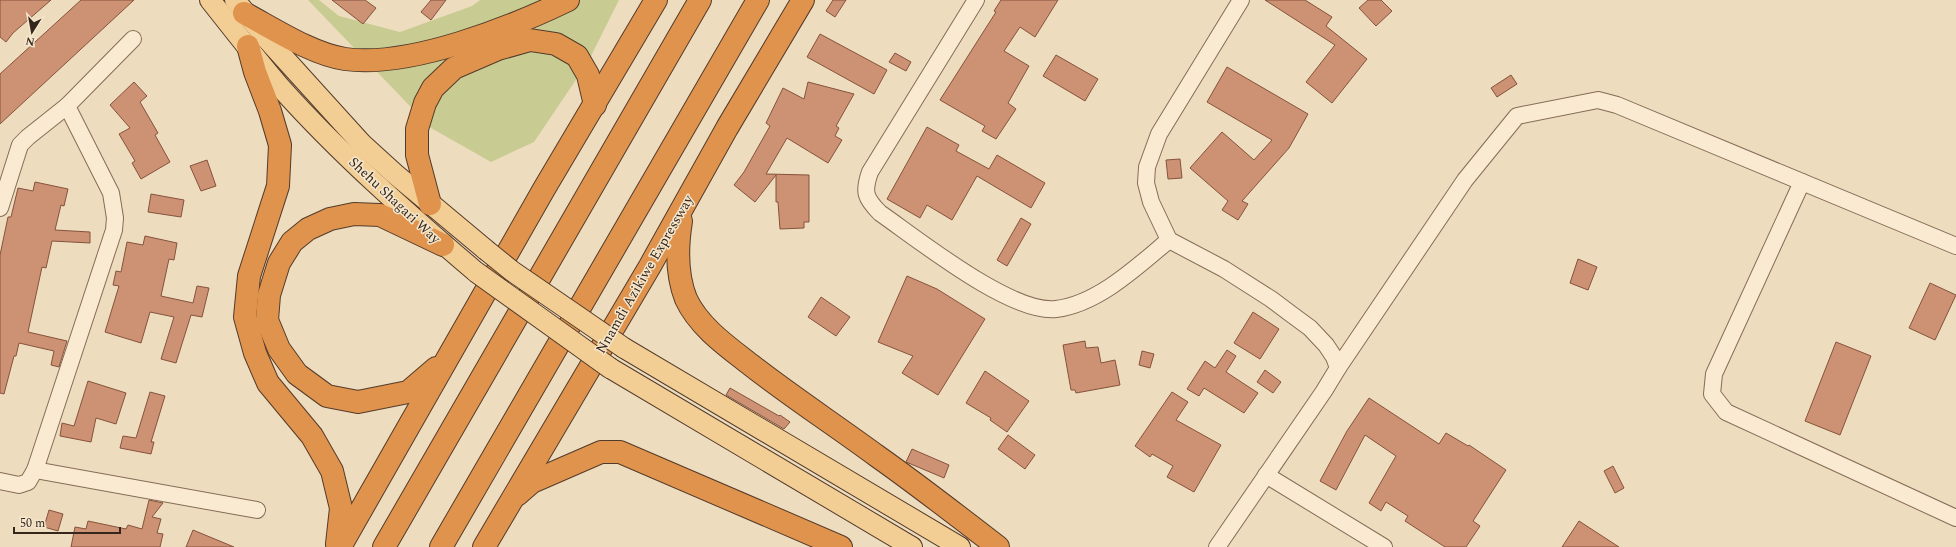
<svg xmlns="http://www.w3.org/2000/svg" width="1956" height="547" viewBox="0 0 1956 547" font-family="Spectral,serif">
	<style>
		.green { fill: #c9cc92 }
		.building { fill: #cd9173; stroke: #85533c }
		.lines { fill: none; stroke-linecap: round; stroke-linejoin: round }
		.minor-casing { stroke: #866c57; stroke-width: 18 }
		.major-casing { stroke: #533b2b; stroke-width: 22 }
		.highway-casing { stroke: #533b2b; stroke-width: 24 }
		.minor { stroke: #f9ead1; stroke-width: 16 }
		.major { stroke: #f3ce94; stroke-width: 20 }
		.highway { stroke: #e0934c; stroke-width: 22 }
		.major-bridge-casing { stroke: #533b2b; stroke-width: 22; stroke-linecap: butt }
		.major-bridge { stroke: #f3ce94; stroke-width: 20 }
		.labels { text-anchor: middle; stroke-width: 3; stroke-linejoin: round; paint-order: stroke }
		.street-label { font-size: 14px; fill: #35261b; stroke: #f5e7cd }
	</style>
	<rect width="100%" height="100%" fill="#eedcbe"/>
	<!-- green -->
	<path class="green" d="M308 0H319L339 16 400 32 472 6 480 0H619L588 62 534 142 491 162 431 128Z"/>
	<!-- building -->
	<g class="building">
		<path d="M0 0H51L13 33 6 42 0 37Z"/>
		<path d="M81 0H134L0 124V74Z"/>
		<path d="M332 0H365L376 8 363 24Z"/>
		<path d="M431 0H446L431 20 421 12Z"/>
		<path d="M833 0H846L835 17 826 11Z"/>
		<path d="M1001 0H1058L1035 37 1020 27 1004 51 1029 66 1008 103 1016 109 996 139 982 131 985 126 940 100 996 12 994 11Z"/>
		<path d="M1265 0H1305L1332 17 1326 26 1367 59 1332 103 1306 82 1335 45Z"/>
		<path d="M1368 0H1381L1392 11 1376 26 1359 8Z"/>
		<path d="M820 34 887 70 874 94 807 57Z"/>
		<path d="M895 53 911 62 906 71 889 62Z"/>
		<path d="M1056 55 1098 79 1085 101 1043 76Z"/>
		<path d="M1227 67 1308 114 1289 148 1242 201 1248 204 1238 220 1222 210 1228 201 1190 168 1222 132 1254 160 1272 140 1207 102Z"/>
		<path d="M1511 75 1517 84 1497 97 1491 88Z"/>
		<path d="M134 82 147 96 140 102 158 133 155 135 170 162 141 179 132 163 135 161 119 134 130 128 110 105Z"/>
		<path d="M808 82 854 94 836 126 839 128 835 136 842 140 828 163 787 138 766 174 809 175V222H804V228L780 229 778 202H776V175L755 202 734 185 744 172 770 126 766 123 783 88 804 99Z"/>
		<path d="M927 127 959 145 956 151 989 169 997 155 1045 183 1031 208 977 176 952 220 927 205 920 218 887 199Z"/>
		<path d="M1180 159 1182 178 1168 179 1166 160Z"/>
		<path d="M207 160 216 186 201 191 190 166Z"/>
		<path d="M35 182 68 189 64 206 61 205 55 230 90 232V243L52 241 46 268 42 267 28 332 67 341 59 367 51 365 54 351 19 343 16 356H14L4 394 0 393V255L8 217H11L18 188 33 191Z"/>
		<path d="M151 194 184 200 181 217 148 212Z"/>
		<path d="M1021 218 1031 224 1007 266 997 260Z"/>
		<path d="M145 236 177 243 174 260 169 259 161 296 193 303 197 286 209 288 202 317 191 315 176 363 161 359 174 317 150 312 141 343 105 332 119 286 113 285 116 271 121 272 127 242 143 245Z"/>
		<path d="M1578 259 1597 267 1588 290 1570 283Z"/>
		<path d="M907 276 937 289 985 319 938 395 902 373 913 356 878 342Z"/>
		<path d="M1930 283 1956 295 1935 340 1909 328Z"/>
		<path d="M821 297 850 317 836 336 808 317Z"/>
		<path d="M1253 312 1279 329 1260 359 1234 343Z"/>
		<path d="M1085 341 1086 348 1098 347 1101 363 1115 360 1120 385 1076 393 1075 390H1071L1063 345Z"/>
		<path d="M1836 342 1871 356 1840 435 1805 421Z"/>
		<path d="M1227 350 1236 356 1226 372 1258 393 1244 413 1204 388 1199 396 1187 389 1205 361 1215 368Z"/>
		<path d="M1142 351 1154 354 1150 368 1139 365Z"/>
		<path d="M1265 370 1281 382 1273 393 1257 382Z"/>
		<path d="M985 371 1029 401 1007 432 990 420 991 418 966 403Z"/>
		<path d="M88 381 126 393 116 424 96 418 91 442 60 436 62 423 74 426Z"/>
		<path d="M730 388 779 416 780 415 790 422 784 429 726 395Z"/>
		<path d="M150 392 165 396 151 442H154L151 454 120 448 123 436 136 438Z"/>
		<path d="M1172 392 1188 402 1176 420 1221 445 1194 492 1167 477 1173 466 1152 454 1150 457 1135 446Z"/>
		<path d="M1369 398 1439 444 1446 433 1468 446 1469 445 1506 470 1473 521 1480 526 1466 547H1445L1405 521 1408 516 1386 502 1381 511 1369 503 1396 456 1365 435 1336 490 1320 481 1347 431Z"/>
		<path d="M1008 435 1035 455 1025 469 998 449Z"/>
		<path d="M912 449 949 465 944 478 906 462Z"/>
		<path d="M1613 466 1624 488 1615 493 1604 471Z"/>
		<path d="M149 500 163 503 152 517 161 519 157 533 163 534 160 547H71L75 527 86 529 88 521 126 529 128 525 142 529Z"/>
		<path d="M49 510 63 514 58 531 44 527Z"/>
		<path d="M1579 521 1619 547H1562Z"/>
		<path d="M193 530 234 547H186Z"/>
	</g>
	<g class="lines">
		<!-- minor casing -->
		<g class="minor-casing">
			<g id="minor">
				<path d="M976 0 870 172C863 192 865 198 880 213 919 240 1011 314 1056 309 1098 304 1138 266 1169 240"/>
				<path d="M1802 182 1714 374 1712 394 1726 412 1956 518"/>
				<path d="M0 208 20 145 28 137 67 106 133 39"/>
				<path d="M1338 368 1465 180 1517 116 1598 100 1617 105 1956 246"/>
				<path d="M35 470 257 510"/>
				<path d="M1266 475 1384 547"/>
				<path d="M0 481 19 485 28 482 35 470 114 230 115 218 111 193 67 106"/>
				<path d="M1217 547 1324 391 1338 368 1334 357 1326 345 1310 328 1291 314 1271 299 1224 269 1169 240 1151 202 1146 183 1147 167 1159 134 1241 0"/>
			</g>
		</g>
		<!-- major casing -->
		<g class="major-casing">
			<g id="major">
				<path d="M210 0C233 29 257 60 281 88 340 154 408 214 476 272"/>
				<path d="M235 0 265 37 362 144 395 174 486 250"/>
				<path d="M624 348 960 547"/>
				<path d="M610 368 912 547"/>
			</g>
		</g>
		<!-- highway casing -->
		<g class="highway-casing">
			<g id="highway">
				<path d="M244 13C274 29 312 54 345 59 409 68 510 28 568 0"/>
				<path d="M248 46 255 72 270 111 280 145 278 186 249 276 245 317 255 353 268 383 312 436 332 471 341 508 337 544"/>
				<path d="M430 204 417 155V129L425 103 433 88 454 68 498 49 530 40 556 44 577 56 588 75 595 105"/>
				<path d="M680 219 681 221C677 246 676 274 686 299 699 327 728 347 751 365 792 397 835 425 877 456 918 485 958 516 998 547"/>
				<path d="M436 368 408 392 358 402 327 396 297 374 279 349 267 320 269 295 279 263 292 242 308 229 330 219 354 214 380 215 443 245"/>
				<path d="M517 495 532 482 601 452H620L841 547"/>
				<path d="M340 547 544 189 656 0"/>
				<path d="M384 547 700 0"/>
				<path d="M441 547 758 0"/>
				<path d="M484 547 650 266 727 128 803 0"/>
			</g>
		</g>
		<!-- minor -->
		<use href="#minor" class="minor"/>
		<!-- major -->
		<use href="#major" class="major"/>
		<!-- highway -->
		<use href="#highway" class="highway"/>
		<!-- major-bridge casing -->
		<g class="major-bridge-casing">
			<g id="major-bridge">
				<path d="M486 250 512 271 624 348"/>
				<path d="M476 272 610 368"/>
			</g>
		</g>
		<!-- major-bridge -->
		<use href="#major-bridge" class="major-bridge"/>
	</g>
	<g class="labels">
		<!-- street labels -->
		<g class="street-label">
			<text transform="translate(395 200) rotate(43)" y="5">Shehu Shagari Way</text>
			<text transform="translate(644 274) rotate(-60)" y="5">Nnamdi Azikiwe Expressway</text>
		</g>
	</g>
	<!-- north arrow -->
	<g transform="translate(32 32) rotate(191)" stroke="#f5e7cd" stroke-width="3" paint-order="stroke">
	<path d="M0-3L7 15L0 10L-7 15Z" fill="#35261b"/>
	<text y="-6" font-size="11" font-weight="bold" text-anchor="middle" fill="#35261b">N</text>
	</g>
	<!-- scale -->
	<path d="M14 527v6h106v-6" fill="none" stroke="#35261b" stroke-width="2"/>
	<text x="20" y="527" font-size="12" fill="#35261b" stroke="#f5e7cd" stroke-width="3" paint-order="stroke">50 m</text>
</svg>
